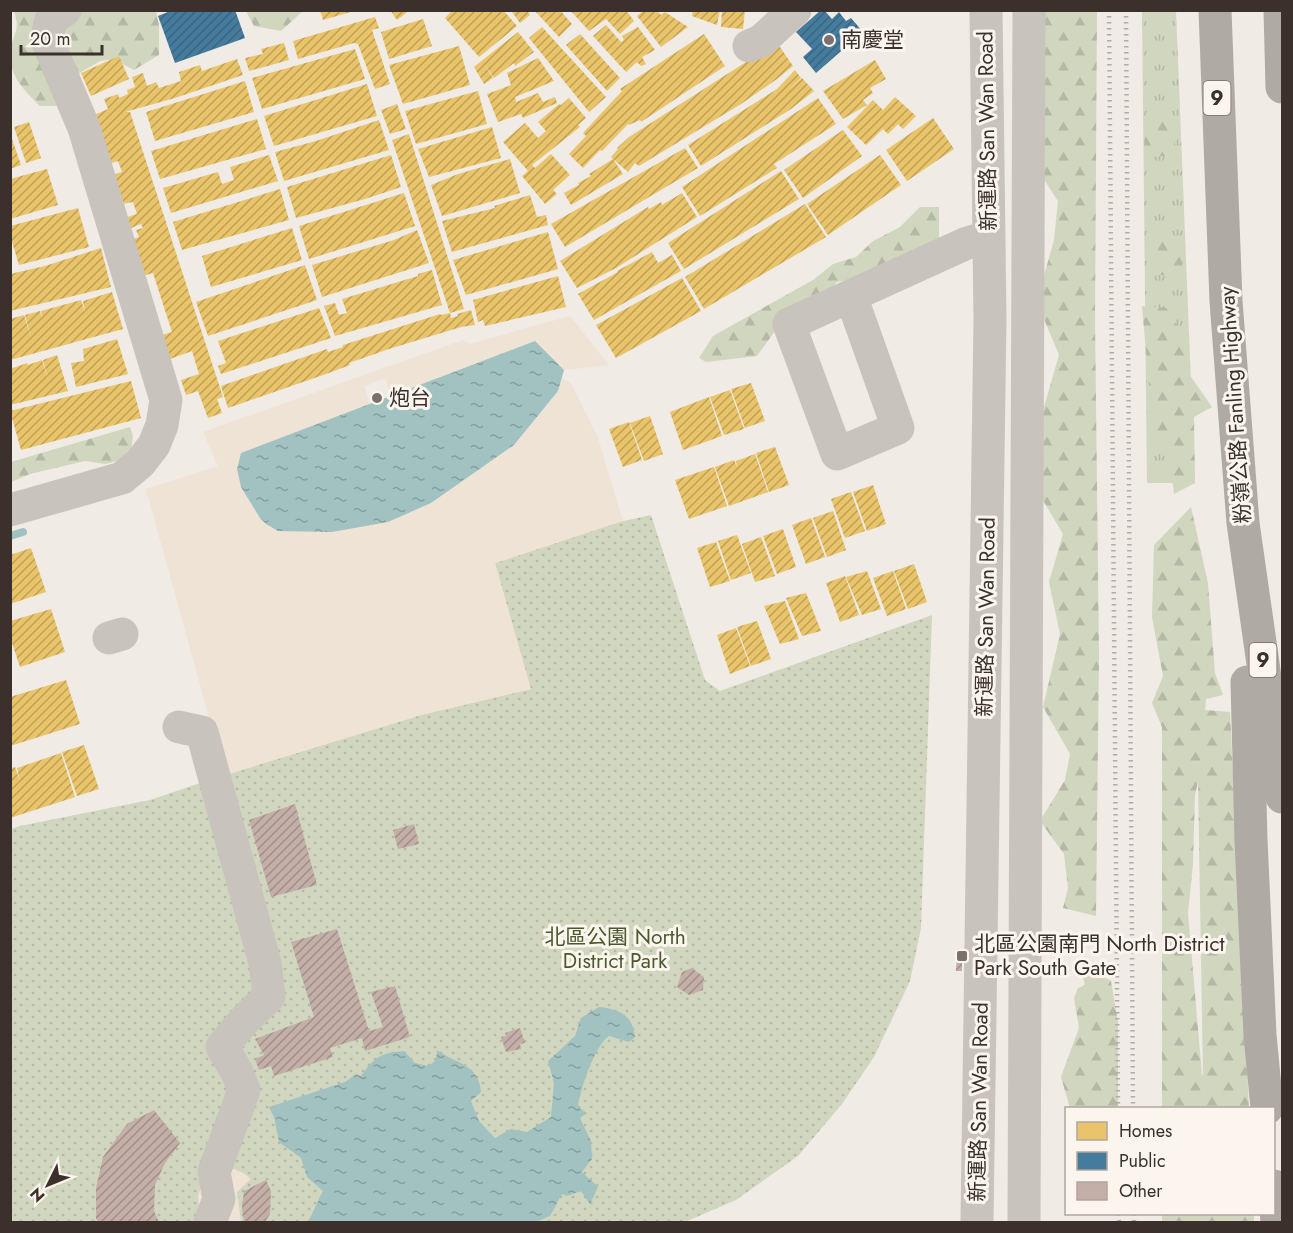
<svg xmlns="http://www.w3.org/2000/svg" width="1293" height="1233" viewBox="0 0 1293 1233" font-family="Jost,'Noto Sans SC',sans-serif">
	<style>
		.grass { fill: url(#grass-tufts) }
		.forest { fill: url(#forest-firs); fill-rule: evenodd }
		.park { fill: url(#park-dots) }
		.plaza { fill: #eee3d5 }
		.water { fill: url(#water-ripples) }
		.homes { fill: url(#homes-hatch) }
		.public { fill: url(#public-hatch) }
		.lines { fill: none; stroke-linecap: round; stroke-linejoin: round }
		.stream { stroke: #a1c2c1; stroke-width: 8 }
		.building { fill: url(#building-hatch) }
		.minor { stroke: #c9c3be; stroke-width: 33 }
		.highway { stroke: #afaaa4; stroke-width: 33 }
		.rail { stroke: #b1aca8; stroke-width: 4.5; stroke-dasharray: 1.5 4.5; stroke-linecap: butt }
		.poi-dot { fill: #7a716c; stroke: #fbf5ee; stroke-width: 2 }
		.labels { text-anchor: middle; stroke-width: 6; stroke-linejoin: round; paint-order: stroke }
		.shield { fill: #fbf5ee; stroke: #756b66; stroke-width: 1.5 }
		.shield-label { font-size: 20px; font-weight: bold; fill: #3b302b }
		.poi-label { font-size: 21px; fill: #3b302b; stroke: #fbf5ee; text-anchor: start }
		.street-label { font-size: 21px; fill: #3b302b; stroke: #fbf5ee }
		.park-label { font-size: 21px; fill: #4a5a2e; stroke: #fbf5ee }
	</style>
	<defs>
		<pattern id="grass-tufts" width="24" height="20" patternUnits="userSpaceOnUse" patternTransform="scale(1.5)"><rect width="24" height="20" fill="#d1d6bf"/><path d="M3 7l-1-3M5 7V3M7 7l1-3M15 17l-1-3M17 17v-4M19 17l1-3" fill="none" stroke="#b4b8a4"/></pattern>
		<pattern id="forest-firs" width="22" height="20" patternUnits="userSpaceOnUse" patternTransform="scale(1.5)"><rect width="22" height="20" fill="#d1d6bf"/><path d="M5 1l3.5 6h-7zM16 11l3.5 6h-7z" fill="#b4b8a4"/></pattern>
		<pattern id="park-dots" width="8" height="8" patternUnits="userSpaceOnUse" patternTransform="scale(1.5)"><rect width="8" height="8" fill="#d1d6bf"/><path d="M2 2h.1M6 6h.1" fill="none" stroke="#b4b8a4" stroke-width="1.8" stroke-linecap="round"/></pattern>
		<pattern id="water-ripples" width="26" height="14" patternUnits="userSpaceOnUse" patternTransform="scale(1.5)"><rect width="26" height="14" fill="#a1c2c1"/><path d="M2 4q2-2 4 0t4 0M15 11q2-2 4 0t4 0" fill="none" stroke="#849e9d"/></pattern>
		<pattern id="homes-hatch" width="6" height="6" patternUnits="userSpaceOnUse" patternTransform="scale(1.5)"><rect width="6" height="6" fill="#e9c46a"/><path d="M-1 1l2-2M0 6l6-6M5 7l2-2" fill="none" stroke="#bea057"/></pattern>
		<pattern id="public-hatch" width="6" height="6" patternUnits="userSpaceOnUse" patternTransform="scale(1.5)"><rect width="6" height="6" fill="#457b9d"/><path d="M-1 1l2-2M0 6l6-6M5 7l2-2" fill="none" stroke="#3b6580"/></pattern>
		<pattern id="building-hatch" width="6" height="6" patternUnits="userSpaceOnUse" patternTransform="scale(1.5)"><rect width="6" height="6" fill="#c3afa7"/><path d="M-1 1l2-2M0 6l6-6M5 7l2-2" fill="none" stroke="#a08f88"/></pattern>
	</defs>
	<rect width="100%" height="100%" fill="#f0ebe5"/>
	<!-- grass -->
	<path class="grass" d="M1142 11H1176L1195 483H1147Z"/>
	<!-- forest -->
	<g class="forest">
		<path d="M14 11H156L159 25V55L134 70 113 59 100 61 81 72 71 81 56 106H40C24 90 6 73 11 48 15 29 20 31 14 11Z"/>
		<path d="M246 11H303L281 31 254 26Z"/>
		<path d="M1032 11H1097L1095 320 1099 655 1096 916 1063 908 1068 888 1064 854 1040 821 1065 780 1070 754 1043 707 1060 634 1049 582 1063 534 1041 497 1038 428 1059 355 1044 319 1040 290 1054 240 1058 201 1037 169Z"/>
		<path d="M1156 113 1169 122 1175 147 1173 155 1152 157 1144 142 1149 119Z"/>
		<path d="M920 207H939V247L869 277 837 282 821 302 778 327 757 356 706 362 699 358 713 336 813 280 833 264 856 257 873 241 900 227Z"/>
		<path d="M1161 228 1171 229 1183 262 1180 275H1159L1151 263 1150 242Z"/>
		<path d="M1142 306 1168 308 1177 325 1189 374 1212 407 1194 417 1195 483 1174 494 1171 469 1177 448 1153 432Z"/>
		<path d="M130 427 133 436 130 458 105 464 85 461 30 474 11 482V462Z"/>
		<path d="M1191 507 1208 583 1215 673 1223 695 1206 699 1205 710 1230 712 1249 1108H1162V727L1152 703 1163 676 1152 617 1154 545ZM1198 782 1203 1075H1202L1188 913 1193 864 1195 795Z"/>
		<path d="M1094 971 1111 981 1118 1022V1108H1070L1061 1077 1079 1028 1074 998 1078 988 1085 985 1083 978Z"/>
		<rect x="1162" y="1214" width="92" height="8"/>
	</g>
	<!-- park -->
	<path class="park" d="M651 515 705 680 720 691 932 615 921 928 910 981 874 1057 842 1104 798 1156 736 1200 685 1222H11V829L20 826 150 800 215 778 421 715 530 689 495 563 619 522Z"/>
	<!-- plaza -->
	<g class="plaza">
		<path d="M570 316 609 365 564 370 535 341 391 396 385 378 364 386 370 404 241 453 237 469 241 487 260 518 431 503 514 445 558 391 562 378 571 383 598 438 623 521 495 563 531 689 421 715 225 775 146 489 218 466 203 432 463 340 470 344Z"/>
		<path d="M224 1169H234L243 1173 251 1179 237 1192 241 1222H209L199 1206 198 1196 201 1186Z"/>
	</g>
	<!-- water -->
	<g class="water">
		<path d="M535 341 564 370 558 391 514 445 431 503 388 522 332 532 278 531 266 524 260 518 241 487 237 469 241 453Z"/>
		<path d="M599 1007C619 1009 633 1015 635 1037L629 1042 609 1036C595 1045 580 1090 578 1107L587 1113 580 1118 591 1141 592 1159 582 1172 598 1187 590 1204 581 1191 567 1196 562 1194 550 1216 536 1222H308L323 1191 307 1177 301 1158 279 1142 274 1117 269 1107 345 1082 356 1074 361 1076C375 1057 380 1053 404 1051L415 1063 429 1066 436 1060 437 1050C456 1064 479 1064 481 1092L471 1101 479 1121 495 1138 511 1129 527 1132 551 1117 554 1083 548 1061 575 1036 581 1018Z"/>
	</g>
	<!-- homes -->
	<g class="homes">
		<path d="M320 10H354V11L323 20Z"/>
		<path d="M390 10H410L397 20Z"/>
		<path d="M453 10H503L517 26 479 57 445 18Z"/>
		<path d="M515 10H527L530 15 520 23 512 12Z"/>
		<path d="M534 10H560L572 24 559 37Z"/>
		<path d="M570 10H626L634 21 620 34 606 19 589 31Z"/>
		<path d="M644 10H656L661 15 665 12 688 27 661 47 637 16Z"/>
		<path d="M693 10H720L717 25 692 16Z"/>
		<path d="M722 10H745L743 29 721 27Z"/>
		<path d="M375 17 379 28 372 30 390 84 375 89 358 44 354 43 298 59 293 41Z"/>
		<path d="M423 19 432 46 389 59 381 32Z"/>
		<path d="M606 25 621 42 624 40 622 36 638 27 655 50 642 57 646 64 641 66 637 62 626 72 593 36Z"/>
		<path d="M542 27 606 97 589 112 529 38Z"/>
		<path d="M518 32 534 52 515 66 514 63 494 78 484 64 493 78 484 84 474 67Z"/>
		<path d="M580 34 620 78 607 91 566 45Z"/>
		<path d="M704 34 725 66 641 122 640 120 629 125 628 124 602 151 600 150 583 168 569 154 586 136 583 133 622 91 620 89Z"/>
		<path d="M284 43 289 60 249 71 245 58 263 54 261 49Z"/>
		<path d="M778 44 793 66 777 79 741 104 639 166 635 163 628 172 613 159 623 174 571 205 564 193 579 185 578 183 591 176 589 174 613 159 611 157 618 149 617 148 629 137 746 62Z"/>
		<path d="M459 46 470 85 403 104 389 65Z"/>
		<path d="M355 49 365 79 262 109 252 78Z"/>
		<path d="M119 56 129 79 91 96 81 73Z"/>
		<path d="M538 58 554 81 515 97 516 102 538 93 543 102 555 97 557 103 523 118 521 114 498 122 487 94 511 85 507 73Z"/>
		<path d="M237 59 243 75 175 98 125 112H130L223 397 217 399 222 413 208 418 198 391 186 395 181 380 199 374 192 351 170 359 162 335 172 332 153 273 139 277 128 241 139 237 136 230 143 228 141 224 131 228 127 217 137 214 133 202 122 204 112 175 122 172 118 161 108 164 92 116 108 109 104 99 118 94 119 98 128 94 127 90 135 87 132 77 143 73 147 86 156 82 159 88 181 81 179 72 200 65 202 71Z"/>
		<path d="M875 60 886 79 870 88 873 93 863 100 867 105 843 119 823 91Z"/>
		<path d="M795 70 801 78 786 92 802 78 814 91 791 109 701 166 688 145 777 89Z"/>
		<path d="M245 81 254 112 155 141 146 112Z"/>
		<path d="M367 84 377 116 274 146 264 116Z"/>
		<path d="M478 91 487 124 416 144 405 111Z"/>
		<path d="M895 97 916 116 903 129 898 124 888 134 883 129 866 145 847 127 873 100 883 110Z"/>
		<path d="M569 98 586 118 578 125 580 127 532 165 535 168 551 154 570 175 553 190 557 194 545 204 522 176 528 171 503 142 525 123 538 138 546 131 538 122 559 104 561 105Z"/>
		<path d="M818 98 836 124 774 164 777 168 700 216 682 187Z"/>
		<path d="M397 104 406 129 390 134 381 110Z"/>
		<path d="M933 118 954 149 907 181 886 150Z"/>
		<path d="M257 119 266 149 160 179 151 151Z"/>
		<path d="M379 120 389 150 284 181 275 152 316 141Z"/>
		<path d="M29 122 41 158 26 163 14 127Z"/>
		<path d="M492 127 501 158 429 177 418 149Z"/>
		<path d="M843 130 862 156 803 198 784 170Z"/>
		<path d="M10 133 21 165 10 169Z"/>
		<path d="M409 134 464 309 450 313 451 318 458 316 457 314 471 310 475 325 461 327 389 349 349 363 350 365 326 374 228 408 221 386 327 349 328 352 343 347V345L440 314 441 315 450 313 392 140Z"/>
		<path d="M685 148 698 168 565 247 551 224Z"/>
		<path d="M269 155 278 181 171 213 163 188 218 172 222 184 234 180 230 167Z"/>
		<path d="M391 155 401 187 365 199 296 218 287 187Z"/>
		<path d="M880 155 901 185 828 235 807 204Z"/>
		<path d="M510 159 520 193 442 216 431 185 458 174Z"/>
		<path d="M47 169 58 205 10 219V179Z"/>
		<path d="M781 171 799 199 684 269 668 243Z"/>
		<path d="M280 189 289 220 182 250 173 222Z"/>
		<path d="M404 193 415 226 309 259 299 226Z"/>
		<path d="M682 193 697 217 616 268 577 288 560 261 648 207 649 209 661 202 662 205Z"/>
		<path d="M530 195 537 217 546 215 548 225 452 252 442 221 495 208 494 206Z"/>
		<path d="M805 204 826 237 704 309 685 277Z"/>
		<path d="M78 208 89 247 19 265 10 235V226Z"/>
		<path d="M292 228 302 260 211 287 202 256Z"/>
		<path d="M417 230 429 263 322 297 312 265 394 240Z"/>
		<path d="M548 232 558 269 466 295 453 260Z"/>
		<path d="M101 248 111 287 10 311V274L45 266Z"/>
		<path d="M652 252 658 263 672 255 681 271 594 320 578 294 618 272 617 271Z"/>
		<path d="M305 265 317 300 208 336 196 302Z"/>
		<path d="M432 270 442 305 335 336 324 306 335 303 339 315 347 313 342 299 418 276V274Z"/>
		<path d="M558 276 566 307 485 326 483 320 478 322 473 300Z"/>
		<path d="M682 278 701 311 616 358 596 325Z"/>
		<path d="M112 292 123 329 10 360V319L24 315 31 338 25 315 40 311 42 319 41 311 81 300 85 312 83 301Z"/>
		<path d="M319 308 331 338 221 374 218 366 226 363 218 341Z"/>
		<path d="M117 339 128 374 76 387 71 363 84 361 83 349Z"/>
		<path d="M57 355 68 391 10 405V367L13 368 27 363 28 365 42 360 48 379 43 360Z"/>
		<path d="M131 381 141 418 21 450 10 411Z"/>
		<path d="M751 383 765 421 745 428 731 389Z"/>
		<path d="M730 390 744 429 724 435 710 397Z"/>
		<path d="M709 397 722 436 683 450 670 412Z"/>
		<path d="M650 416 663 454 644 461 630 423Z"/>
		<path d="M629 422 642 460 623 467 609 429Z"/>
		<path d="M775 447 789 485 769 492 756 453Z"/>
		<path d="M755 454 768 492 729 506 715 467 734 460 737 467 736 461Z"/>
		<path d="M714 467 727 506 689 519 675 480Z"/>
		<path d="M873 485 886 524 867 531 853 492Z"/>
		<path d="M851 492 865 531 845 538 831 499Z"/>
		<path d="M833 511 846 550 827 557 813 518Z"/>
		<path d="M811 518 825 557 806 564 792 525Z"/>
		<path d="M783 529 796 567 777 574 763 536Z"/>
		<path d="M737 535 751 573 731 580 718 541Z"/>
		<path d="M761 537 775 576 755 582 742 544Z"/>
		<path d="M716 542 730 581 710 587 697 548Z"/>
		<path d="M31 548 46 592 10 604V555Z"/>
		<path d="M914 564 927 602 908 609 894 571Z"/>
		<path d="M867 571 881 609 862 615 846 577Z"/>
		<path d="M893 571 906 609 887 616 873 578Z"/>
		<path d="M845 576 859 615 840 622 826 583Z"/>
		<path d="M806 593 821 631 802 636 786 598Z"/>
		<path d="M785 601 799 639 780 644 764 606Z"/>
		<path d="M51 609 65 652 20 667 10 637V621Z"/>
		<path d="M757 621 771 659 751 666 737 627Z"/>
		<path d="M736 628 750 666 730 674 717 635Z"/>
		<path d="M66 680 80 724 10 746V697Z"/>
		<path d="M84 745 99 789 77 796 62 752Z"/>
		<path d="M61 753 75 797 10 818V769L15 767 20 781 17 768Z"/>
	</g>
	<!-- public -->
	<g class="public">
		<path d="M173 10H235L245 38 175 63 158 16Z"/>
		<path d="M821 10H824L832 19 839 12 846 21 851 18 863 32 816 73 803 57 812 49 796 32Z"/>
	</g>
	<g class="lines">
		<!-- stream -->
		<path class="stream" d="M10 536 23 532"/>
	</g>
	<!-- building -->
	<g class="building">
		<path d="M295 804 317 885 271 897 249 820Z"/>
		<path d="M414 824 419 844 398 849 393 830Z"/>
		<path d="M337 929 369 1031 383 1027 371 992 395 986 410 1037 365 1051 362 1038 330 1048 333 1057 274 1076 271 1066 259 1070 255 1059 264 1055 255 1039 314 1017 291 942Z"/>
		<path d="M957 949H962V971H956Z"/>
		<path d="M692 968 704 977 703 990 689 995 677 987 682 972Z"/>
		<path d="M520 1028 525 1043 520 1044 521 1049 506 1052 501 1037 506 1036 505 1033Z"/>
		<path d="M154 1110 180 1143 165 1163 155 1185 154 1211 159 1222H98L96 1218V1188L103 1157 127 1124Z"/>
		<path d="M266 1180 271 1191 270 1214 265 1222H244L242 1208 244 1191Z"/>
	</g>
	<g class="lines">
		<!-- minor -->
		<g class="minor">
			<path d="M749 46 761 41 795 10"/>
			<path d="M851 296 898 428 837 454 789 324 967 243 988 237"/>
			<path d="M10 510 122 478 140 463 154 445 162 425 166 400 84 128 47 40 50 22 56 16 65 10"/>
			<path d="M109 638 122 634"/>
			<path d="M179 727 202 732 265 963 269 996 241 1024 222 1047 237 1072 244 1090 214 1172 219 1199 210 1222"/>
			<path d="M977 1222 990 319 986 10"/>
			<path d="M1024 1222 1029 10"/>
		</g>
		<!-- highway -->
		<g class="highway">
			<path d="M1215 10 1226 301 1243 523 1282 797"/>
			<path d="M1280 10 1282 87"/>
			<path d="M1247 682 1251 840 1260 1035 1267 1108"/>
			<path d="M1274 1186 1277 1222"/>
		</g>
		<!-- rail -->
		<g class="rail">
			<path d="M1109 10 1118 1108"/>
			<path d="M1126 10 1133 1108"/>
			<path d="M1118 1214 1119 1222"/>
			<path d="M1134 1214V1222"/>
		</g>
	</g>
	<!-- markers -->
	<g class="poi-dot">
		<circle cx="829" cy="40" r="6"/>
		<circle cx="377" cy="398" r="6"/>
		<rect x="956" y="950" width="12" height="12" rx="3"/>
	</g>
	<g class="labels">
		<!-- shield labels -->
		<g class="shield">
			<rect x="1203.5" y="81" width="27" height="34" rx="4.5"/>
			<rect x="1249.5" y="643" width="27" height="34" rx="4.5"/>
		</g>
		<g class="shield-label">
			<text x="1217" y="105">9</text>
			<text x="1263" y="667">9</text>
		</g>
		<!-- poi labels -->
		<g class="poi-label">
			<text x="841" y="47">南慶堂</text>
			<text x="389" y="405">炮台</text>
			<text x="974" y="951">北區公園南門 North District<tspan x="974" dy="24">Park South Gate</tspan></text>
		</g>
		<!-- street labels -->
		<g class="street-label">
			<text transform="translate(987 131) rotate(-91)" y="7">新運路 San Wan Road</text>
			<text transform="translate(1235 405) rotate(-94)" y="7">粉嶺公路 Fanling Highway</text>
			<text transform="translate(986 617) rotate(-89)" y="7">新運路 San Wan Road</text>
			<text transform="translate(979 1102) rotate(-89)" y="7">新運路 San Wan Road</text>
		</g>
		<!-- park labels -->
		<g class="park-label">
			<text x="615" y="944">北區公園 North<tspan x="615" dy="24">District Park</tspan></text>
		</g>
	</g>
	<!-- border -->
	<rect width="1293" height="1233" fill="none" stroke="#3b302b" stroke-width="24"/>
	<!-- legend -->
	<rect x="1065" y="1107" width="210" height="108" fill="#fbf5ee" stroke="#aea6a0" stroke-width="1.5"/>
	<rect x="1077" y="1122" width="30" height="18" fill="#e9c46a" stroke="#aea6a0" stroke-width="1.5"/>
	<text x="1119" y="1137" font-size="18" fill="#3b302b">Homes</text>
	<rect x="1077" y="1152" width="30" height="18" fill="#457b9d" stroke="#aea6a0" stroke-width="1.5"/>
	<text x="1119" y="1167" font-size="18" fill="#3b302b">Public</text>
	<rect x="1077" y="1182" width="30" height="18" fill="#c3afa7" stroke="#aea6a0" stroke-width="1.5"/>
	<text x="1119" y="1197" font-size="18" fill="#3b302b">Other</text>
	<!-- north arrow -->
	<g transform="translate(48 1185) rotate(227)" stroke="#fbf5ee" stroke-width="4.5" paint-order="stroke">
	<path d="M0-4.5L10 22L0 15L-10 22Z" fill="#3b302b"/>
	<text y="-9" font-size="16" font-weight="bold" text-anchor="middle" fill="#3b302b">N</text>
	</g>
	<!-- scale -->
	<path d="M21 45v9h81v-9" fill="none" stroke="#3b302b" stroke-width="3"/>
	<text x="30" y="45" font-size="18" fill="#3b302b" stroke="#fbf5ee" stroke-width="4.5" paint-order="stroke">20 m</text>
</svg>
